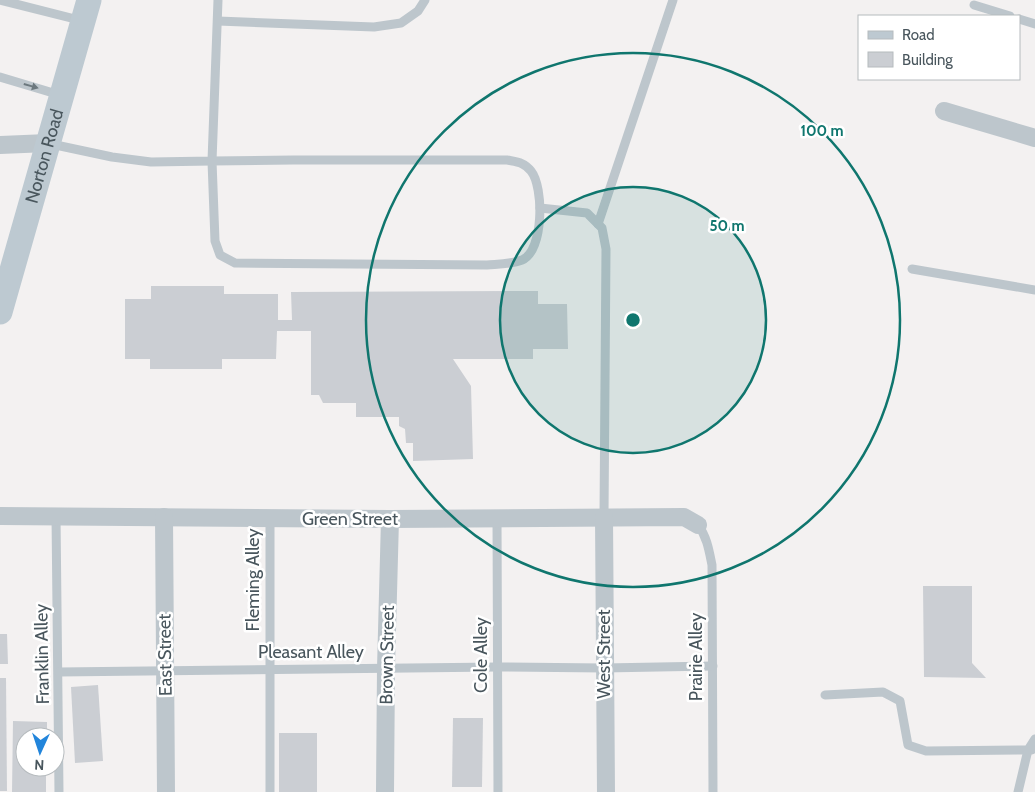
<svg xmlns="http://www.w3.org/2000/svg" width="1035" height="792" viewBox="0 0 1035 792" font-family="Cabin,sans-serif">
	<style>
		.building { fill: #cbced3 }
		.lines { fill: none; stroke-linecap: round; stroke-linejoin: round }
		.service { stroke: #bdc6cc; stroke-width: 9 }
		.minor { stroke: #bdc6cc; stroke-width: 18 }
		.secondary { stroke: #bdc9d1; stroke-width: 25 }
		.oneway { fill: #6c787e }
		.ring { fill: none; stroke: #0f766e; stroke-width: 2.5 }
		.labels { text-anchor: middle; stroke-width: 5; stroke-linejoin: round; paint-order: stroke }
		.street-label { font-size: 18px; fill: #49565d; stroke: #fff }
		.centre { fill: #0f766e; stroke: #fff; stroke-width: 2.5 }
		.ring-label { font-size: 15px; text-anchor: middle; font-weight: bold; fill: #0f766e; stroke: #fff; stroke-width: 5; stroke-linejoin: round; paint-order: stroke }
	</style>
	<rect width="100%" height="100%" fill="#f3f1f1"/>
	<!-- building -->
	<g class="building">
		<path d="M151 286H224V294H278V320H292L291 292 538 291V304H567L568 349H533V359H453L471 386 473 459 413 461V443H406L405 429 399 426V417H356V403H323L319 395H311V331H277L276 359H222V369H150V359H125V299H151Z"/>
		<path d="M923 586H972V663L986 678 924 677Z"/>
		<path d="M0 634H7L8 664H0Z"/>
		<path d="M0 678H6L7 791H0Z"/>
		<path d="M98 685 103 761 75 763 71 687Z"/>
		<path d="M453 718H483L482 787H452Z"/>
		<path d="M13 721 47 722V737H25V767H46V792H12Z"/>
		<rect x="279" y="733" width="38" height="59"/>
	</g>
	<g class="lines">
		<!-- service -->
		<g class="service">
			<path d="M0 0 83 21"/>
			<path d="M974 5 1010 16"/>
			<path d="M1019 19 1035 24"/>
			<path d="M218 21 374 27 401 23 418 11 425 0"/>
			<path d="M0 77 60 95"/>
			<path d="M51 144 112 157 151 162 212 161 218 0"/>
			<path d="M293 160H507C517 162 524 162 531 171 544 187 544 251 522 260 512 264 498 264 487 265L235 263 220 255 215 241 212 161Z"/>
			<path d="M540 208 587 213 602 228 606 249 604 517"/>
			<path d="M598 224 673 0"/>
			<path d="M912 269 1035 290"/>
			<path d="M56 516 59 792"/>
			<path d="M497 517 498 792"/>
			<path d="M270 518V792"/>
			<path d="M698 525C707 537 709 550 712 565L713 792"/>
			<path d="M59 672 497 667 604 668 713 666"/>
			<path d="M825 695 883 692 900 701 908 745 926 751 1028 750 1035 739"/>
			<path d="M1018 792 1028 750H1032"/>
		</g>
		<!-- minor -->
		<g class="minor">
			<path d="M944 111 1035 138"/>
			<path d="M0 145 48 143"/>
			<path d="M0 516 390 519 684 517 698 525"/>
			<path d="M164 517 166 792"/>
			<path d="M604 517 606 792"/>
			<path d="M385 792 386 668 390 519"/>
		</g>
		<!-- secondary -->
		<path class="secondary" id="s1" d="M0 312 89 0"/>
	</g>
	<!-- one-way arrows -->
	<defs><path id="oneway-solid" d="M-6-.8H1V-3.2L6.5 0L1 3.2V.8H-6Z" transform="scale(1.25)"/></defs>
	<use class="oneway" href="#oneway-solid" transform="translate(31 86) rotate(16)"/>
	<!-- distance rings -->
	<circle cx="633" cy="320" r="133" fill="#0f766e" fill-opacity=".12"/>
	<g class="ring">
		<circle cx="633" cy="320" r="133"/>
		<circle cx="633" cy="320" r="267"/>
	</g>
	<g class="labels">
		<!-- street labels -->
		<g class="street-label">
			<text dy="6" stroke="none"><textPath href="#s1" startOffset="162">Norton Road</textPath></text>
			<text x="350" y="525">Green Street</text>
			<text transform="translate(253 580) rotate(-90)" y="6">Fleming Alley</text>
			<text x="311" y="658">Pleasant Alley</text>
			<text transform="translate(42 654) rotate(-91)" y="6">Franklin Alley</text>
			<text transform="translate(604 654) rotate(-90)" y="6">West Street</text>
			<text transform="translate(165 655) rotate(-91)" y="6">East Street</text>
			<text transform="translate(387 655) rotate(-89)" y="6">Brown Street</text>
			<text transform="translate(481 655) rotate(-90)" y="6">Cole Alley</text>
			<text transform="translate(696 657) rotate(-90)" y="6">Prairie Alley</text>
		</g>
	</g>
	<circle cx="633" cy="320" r="8" class="centre"/>
	<g class="ring-label">
		<text x="822" y="136">100 m</text>
		<text x="727" y="231">50 m</text>
	</g>
	<!-- legend -->
	<rect x="858" y="15" width="162" height="65" fill="#ffffff" stroke="#b6bbbe"/>
	<rect x="868" y="31" width="25" height="8" fill="#bdc9d1" stroke="#b6bbbe"/>
	<text x="902" y="40" font-size="15" fill="#49565d">Road</text>
	<rect x="868" y="52" width="25" height="15" fill="#cbced3" stroke="#b6bbbe"/>
	<text x="902" y="65" font-size="15" fill="#49565d">Building</text>
	<!-- north arrow -->
	<g transform="translate(40 752) rotate(183)"><circle r="24" fill="#ffffff" stroke="#b6bbbe"/>
	<path d="M0-4L9 19L0 12L-9 19Z" fill="#2285db"/>
	<text y="-8" font-size="14" font-weight="bold" text-anchor="middle" fill="#49565d">N</text>
	</g>
</svg>
